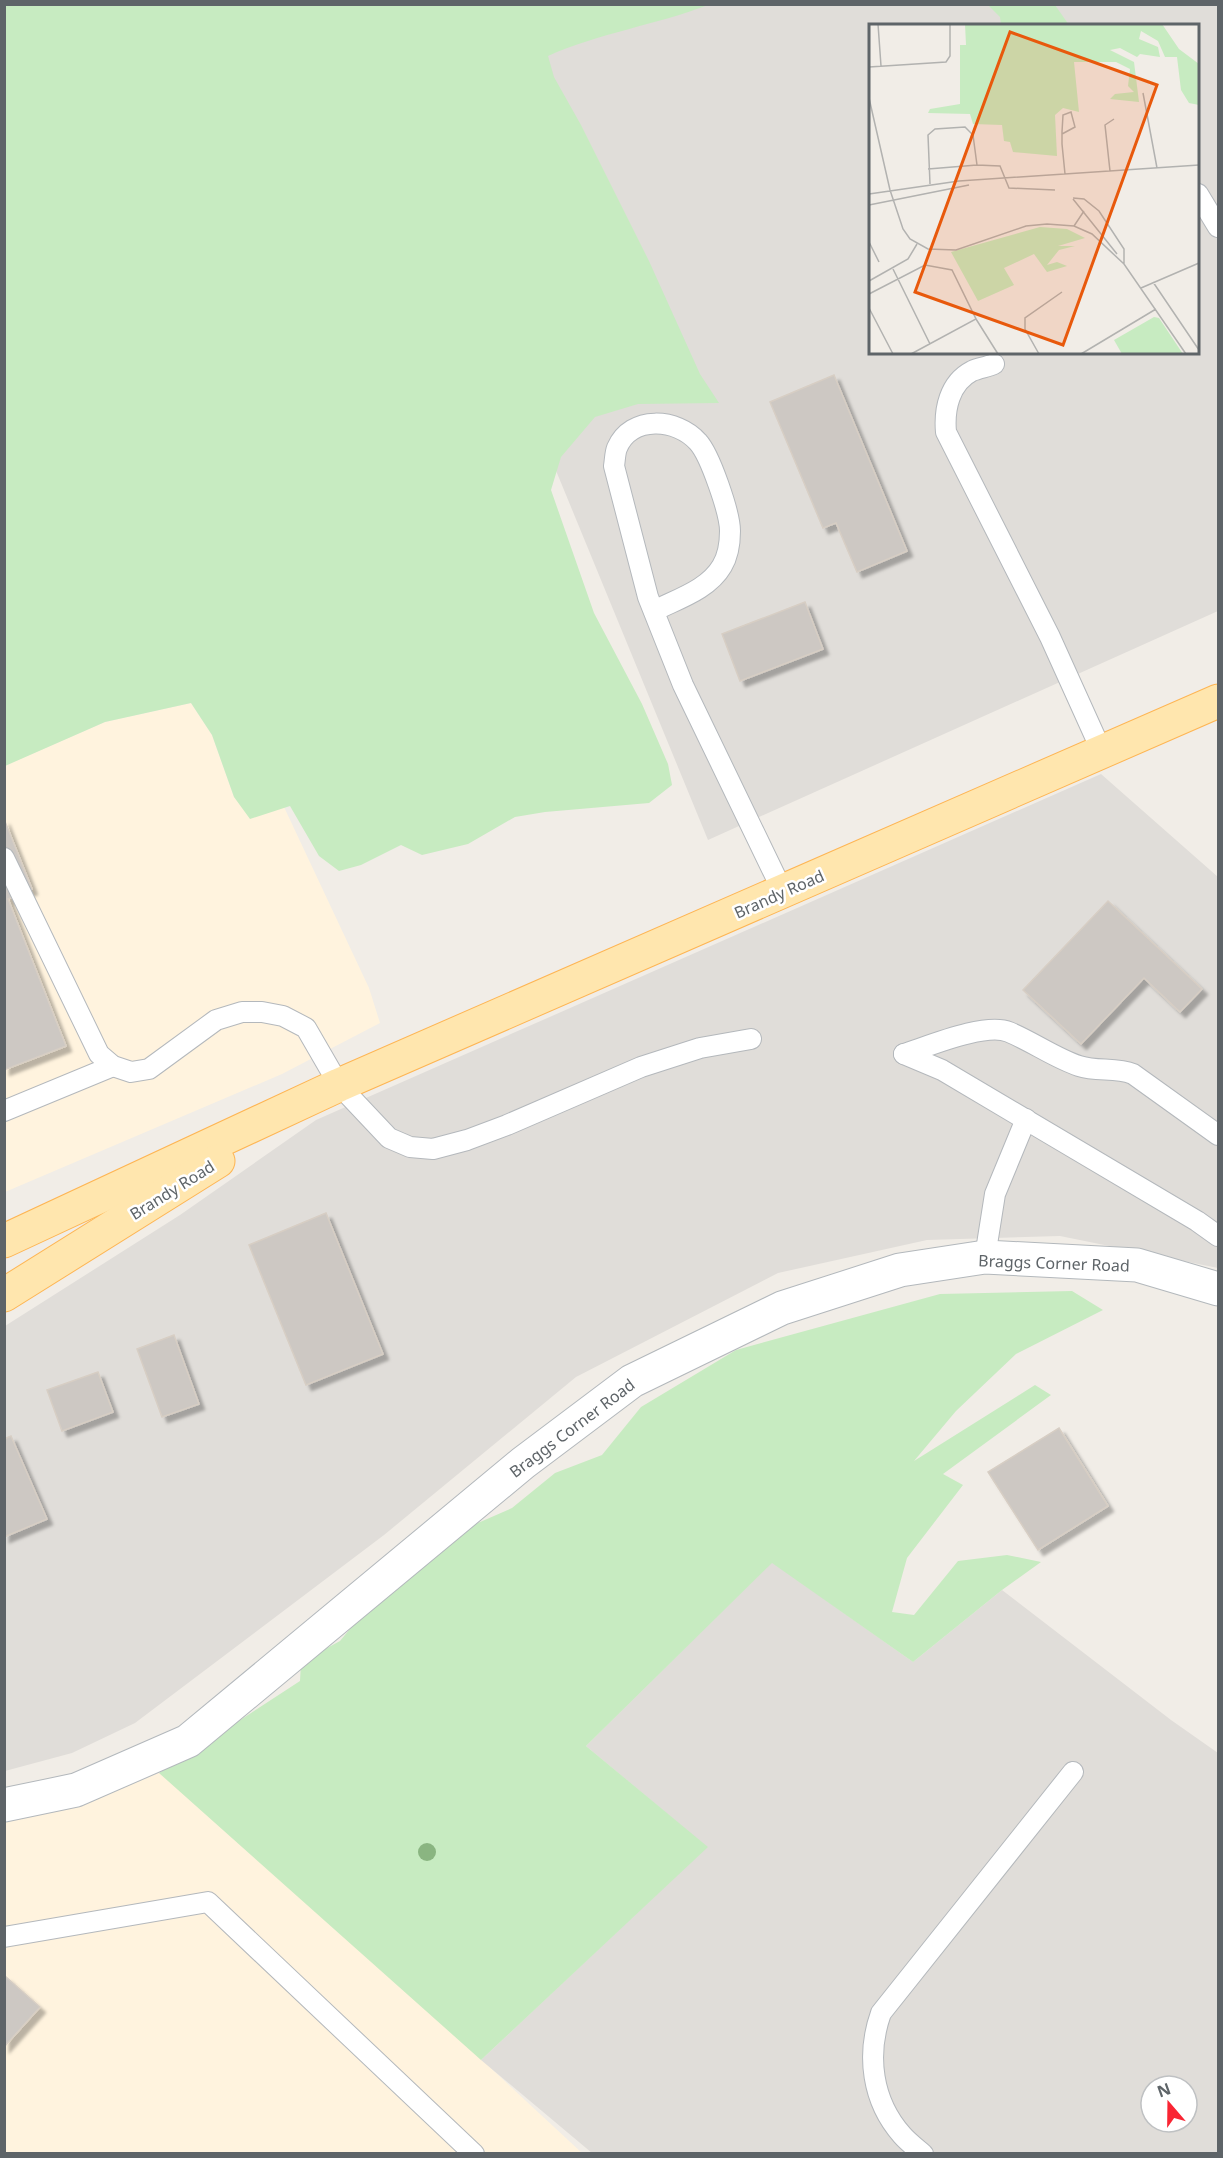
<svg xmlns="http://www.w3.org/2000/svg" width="1223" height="2158" viewBox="0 0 1223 2158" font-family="'Noto Sans',sans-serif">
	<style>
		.commercial { fill: #fff3de }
		.industrial { fill: #e0ddd9; fill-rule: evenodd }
		.green { fill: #c7ebc1 }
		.building { fill: #cdc8c3; stroke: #d7cec4; stroke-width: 1.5; filter: url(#shadow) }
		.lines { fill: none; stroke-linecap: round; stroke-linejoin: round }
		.lane-casing { stroke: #b4b8bc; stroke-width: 22 }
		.secondary-casing { stroke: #b3b8bc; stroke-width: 35 }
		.primary-casing { stroke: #feb553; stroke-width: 35 }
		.lane { stroke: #fff; stroke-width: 20 }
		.secondary { stroke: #fff; stroke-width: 33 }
		.primary { stroke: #ffe6ae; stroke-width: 33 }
		.tree { fill: #8ab581 }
		.labels { text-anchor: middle; stroke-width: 5; stroke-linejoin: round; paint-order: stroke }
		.street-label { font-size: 16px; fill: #5e6468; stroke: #fff }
		.inset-road { fill: none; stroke: #b2b2b0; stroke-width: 1.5 }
		.view { fill: #e8590c; fill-opacity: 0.15; stroke: #e8590c; stroke-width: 3 }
		.inset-edge { fill: none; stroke: #5e6468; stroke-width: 3 }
	</style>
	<defs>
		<filter id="shadow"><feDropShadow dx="5.5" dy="5.5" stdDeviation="1.5" flood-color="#0004"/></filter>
	</defs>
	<rect width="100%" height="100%" fill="#f1ede7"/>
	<!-- commercial -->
	<g class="commercial">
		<path d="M191 703 212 735 234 797 284 807 369 988 380 1023 282 1074 5 1192 4 766 105 722Z"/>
		<path d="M159 1773 252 1846 582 2153 5 2154V1821L80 1806Z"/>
	</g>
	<!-- industrial -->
	<g class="industrial">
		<path d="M539 5H1218V611L708 840 392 72ZM870 26H1198V352H870Z"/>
		<path d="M1101 774 1218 877V1268L1060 1236 927 1240 778 1273 576 1377 384 1535 135 1723 72 1753 5 1771V1326L180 1215 316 1120Z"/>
		<path d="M772 1562 913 1662 1002 1590 1171 1720 1218 1753V2153H592L481 2060 707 1847 586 1746ZM1151 2086H1187V2122H1151Z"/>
	</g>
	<!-- green -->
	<g class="green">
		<path d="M5 4 708 5C656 25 599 33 548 56L554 77 581 125 649 261 700 374 719 403 638 404 595 417 561 457 551 490 594 613 642 704 668 764 672 785 649 803 545 812 515 817 468 844 422 855 401 845 361 865 339 871 319 856 290 806 250 819 234 797 212 735 191 703 105 722 5 766Z"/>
		<path d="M988 5H1055L1069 25H1001L1000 17Z"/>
		<path d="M1072 1291 1103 1310 1016 1354 956 1411 914 1461 1035 1385 1051 1395 943 1474 963 1485 907 1558 892 1612 914 1615 958 1561 1007 1555 1041 1562 1002 1590 913 1662 772 1563 586 1746 708 1847 481 2060 159 1773 300 1681 301 1662 340 1641 363 1613 455 1533 512 1508 555 1473 602 1455 641 1407 736 1350 940 1294Z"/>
	</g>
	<!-- building -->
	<g class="building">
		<path d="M834 375 907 551 857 572 836 523 823 528 770 402Z"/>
		<path d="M805 602 823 649 740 681 722 634Z"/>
		<path d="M4 819 32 889 8 899 66 1046 4 1070Z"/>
		<path d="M1108 901 1202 989 1180 1012 1144 978 1081 1044 1023 990Z"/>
		<path d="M326 1213 383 1354 306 1385 249 1245Z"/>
		<path d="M174 1335 199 1404 162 1417 137 1349Z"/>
		<path d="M98 1372 113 1412 62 1431 47 1390Z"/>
		<path d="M1059 1428 1108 1506 1038 1550 988 1472Z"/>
		<path d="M11 1436 47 1519 4 1537V1439Z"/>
		<path d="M5 1976 40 2007 4 2047V1977Z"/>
	</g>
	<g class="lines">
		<!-- lane casing -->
		<g class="lane-casing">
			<g id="lane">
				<path d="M1198 194 1218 227"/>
				<path d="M994 364C987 367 979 368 972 371 949 383 944 410 946 432L1050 637 1102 752"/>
				<path d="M654 611C677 599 708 590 722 566 728 556 730 544 730 531 730 513 710 455 698 442 677 418 631 415 617 448 615 453 615 460 614 466L648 597 683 685 783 892"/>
				<path d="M4 858 99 1054 113 1066 131 1072 149 1069 216 1020 242 1012H262L283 1016 306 1028 339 1085 389 1138 410 1147 433 1149 467 1140 507 1125 641 1067 700 1048 751 1039"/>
				<path d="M904 1054 942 1070 1197 1221 1218 1236"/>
				<path d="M904 1054C929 1046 986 1022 1009 1032 1033 1042 1055 1058 1079 1066 1097 1072 1116 1067 1133 1074L1218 1135"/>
				<path d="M4 1111 113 1066"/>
				<path d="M985 1257 995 1194 1026 1119"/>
				<path d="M4 1937 208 1902 474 2154"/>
				<path d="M923 2154C916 2148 908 2142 902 2135 872 2101 866 2055 881 2013L1073 1772"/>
			</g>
		</g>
		<!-- secondary casing -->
		<g class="secondary-casing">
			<path id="secondary" d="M4 1805 76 1790 188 1741 523 1463 632 1381 782 1308 900 1270 985 1257 1137 1265 1218 1289"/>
		</g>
		<!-- primary casing -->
		<g class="primary-casing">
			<g id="primary">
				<path d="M4 1241 339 1085 1218 701"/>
				<path d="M4 1295 218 1161"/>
			</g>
		</g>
		<!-- lane -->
		<use href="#lane" class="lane"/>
		<!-- secondary -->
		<use href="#secondary" class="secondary"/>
		<!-- primary -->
		<use href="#primary" class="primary"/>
	</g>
	<!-- trees -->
	<circle class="tree" cx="427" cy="1852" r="9"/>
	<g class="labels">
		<!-- street labels -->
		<g class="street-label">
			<text transform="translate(779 894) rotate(-24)" y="6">Brandy Road</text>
			<text transform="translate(172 1190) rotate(-32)" y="6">Brandy Road</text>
			<text transform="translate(1054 1263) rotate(2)" y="6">Braggs Corner Road</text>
			<text transform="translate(572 1428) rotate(-37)" y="6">Braggs Corner Road</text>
		</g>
	</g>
	<!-- overview -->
	<g transform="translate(869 24)">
		<rect width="330" height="330" fill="#f1ede7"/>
		<path d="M96 0H293L310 25 330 40V81L320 79 312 66 308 33H296L289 17 272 7 270 15 289 23 291 33 271 30 268 33 251 24 241 26 265 38 270 78 241 75 246 70 265 68 259 62 261 45 247 38H205L210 88 194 84 186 91 188 132 144 128 141 118 135 117 133 101 104 100 101 90 59 89 61 85 91 80V21H97ZM171 203 198 205 216 214 189 222H206L190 226 178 241 188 238 198 242 178 248 165 230 135 244 145 261 109 277 82 228ZM285 293 290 294 314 330H253L245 316Z" fill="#c7ebc1"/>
		<path class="inset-road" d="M9 0 12 42M0 43 77 38 81 32V0M274 69 288 144M0 74 21 166M193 110 206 103 202 88 194 91 193 108V120L196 150M59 145 108 141M241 147 236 101 245 95M61 160 59 111 66 105 96 103 104 111 108 141 131 142 140 164 186 166M21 166 34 205 41 215 59 225 87 226 157 202 178 200 205 202 223 210 255 240 317 330M0 170 90 157 330 141M204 174 215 175 230 187 255 225V240M204 175 248 230M0 181 100 161M205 202 215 187M0 218 10 238M24 245 61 320M0 257 39 235 48 220M284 258 330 326M272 264 330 239M0 270 56 241 83 246 107 295 42 330M0 284 24 330M107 295 129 330M170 330 156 305V294L193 268M212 330 287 285"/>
		<path class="view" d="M141 8 288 61 194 321 46 268Z"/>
		<rect width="330" height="330" class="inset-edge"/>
	</g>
	<!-- border -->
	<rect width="1223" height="2158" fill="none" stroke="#5e6468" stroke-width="12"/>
	<!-- north arrow -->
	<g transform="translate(1169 2104) rotate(340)"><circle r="28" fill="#ffffff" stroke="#bfc1c3" stroke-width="1.5"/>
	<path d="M0-4.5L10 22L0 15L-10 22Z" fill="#f92533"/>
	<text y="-9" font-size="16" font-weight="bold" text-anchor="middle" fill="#5e6468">N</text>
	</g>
</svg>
